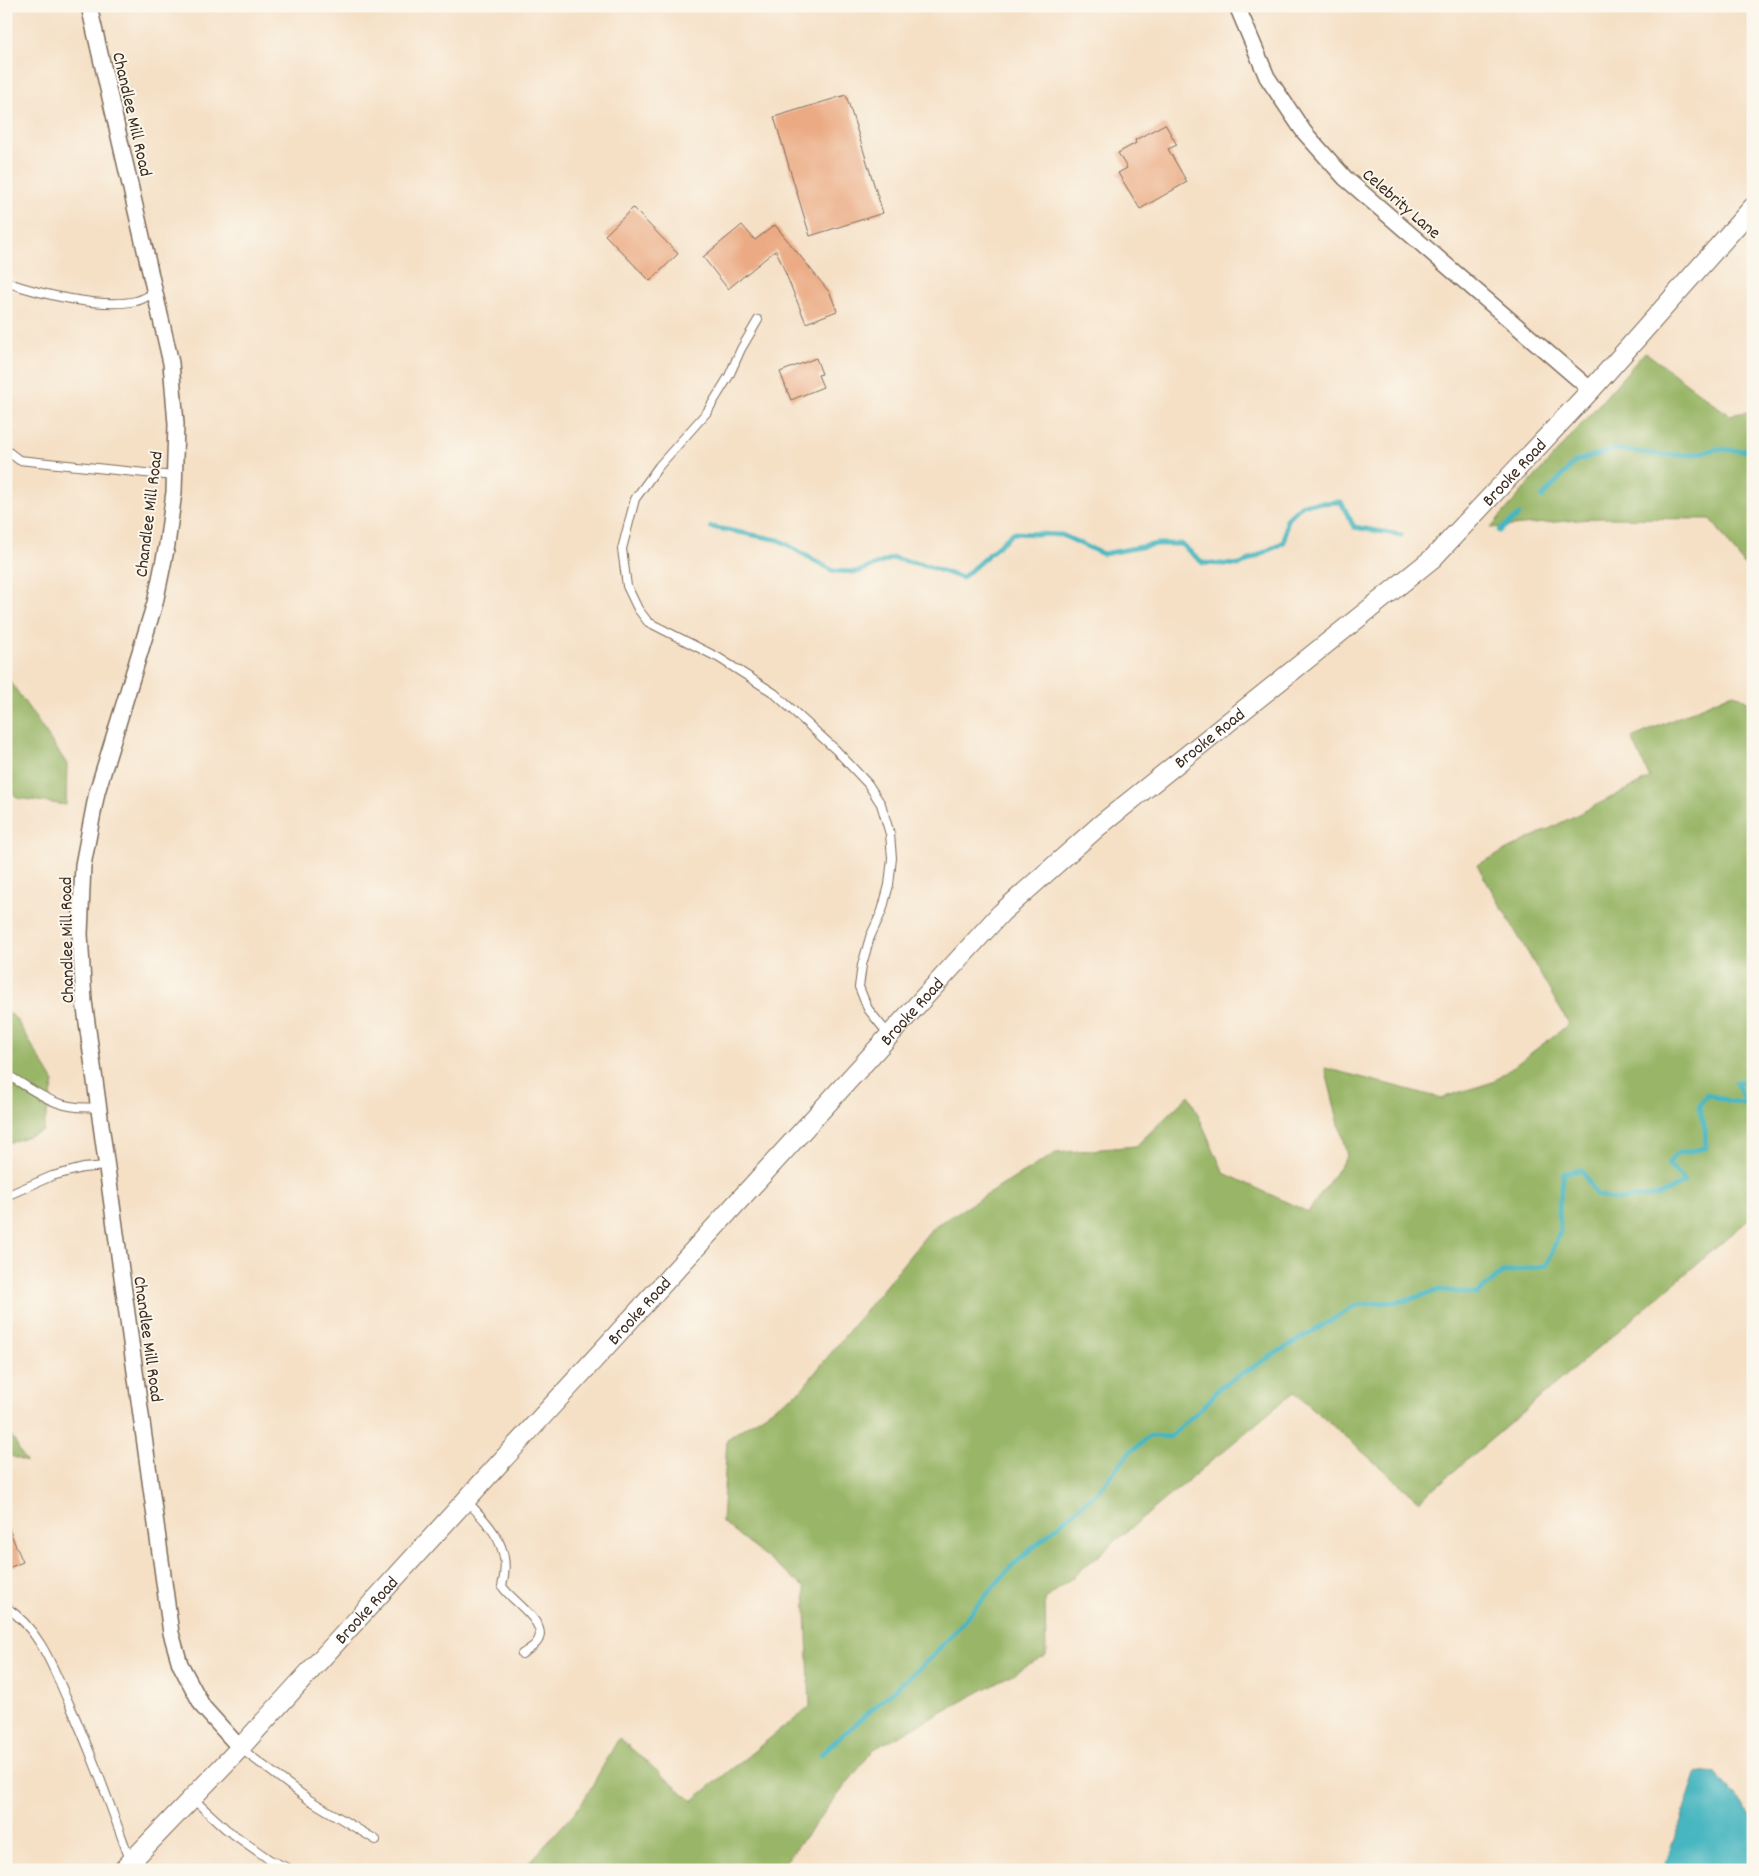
<svg xmlns="http://www.w3.org/2000/svg" width="1759" height="1876" viewBox="0 0 1759 1876" font-family="Dekko,sans-serif">
	<style>
		.forest { fill: #99b668; stroke: #6a7043 }
		.water { fill: #47b6c0; stroke: #41706f }
		.lines { fill: none; stroke-linecap: round; stroke-linejoin: round }
		.stream { stroke: #47b6c0; stroke-width: 5 }
		.building { fill: #ebaa83 }
		.service-casing { stroke: #7c6a59; stroke-width: 10 }
		.minor-casing { stroke: #7c6a59; stroke-width: 18 }
		.tertiary-casing { stroke: #7c6a59; stroke-width: 21 }
		.service { stroke: #fff; stroke-width: 8 }
		.minor { stroke: #fff; stroke-width: 15 }
		.tertiary { stroke: #fff; stroke-width: 19 }
		.labels { text-anchor: middle; stroke-width: 4; stroke-linejoin: round; paint-order: stroke }
		.street-label { font-size: 18px; fill: #3b2a1e; stroke: #fbf7ec }
	</style>
	<rect width="100%" height="100%" fill="#fbf7ec"/>
	<filter id="ink" filterUnits="userSpaceOnUse"><feTurbulence type="fractalNoise" baseFrequency=".02" numOctaves="2"/><feDisplacementMap in="SourceGraphic" scale="10" xChannelSelector="R" yChannelSelector="G"/><feConvolveMatrix kernelMatrix="1 2 1 2 8 2 1 2 1" color-interpolation-filters="sRGB"/></filter>
	<filter id="wash" filterUnits="userSpaceOnUse"><feTurbulence type="fractalNoise" baseFrequency=".0096" numOctaves="4" result="noise"/><feDisplacementMap in="SourceGraphic" scale="20" xChannelSelector="R" yChannelSelector="G"/><feGaussianBlur stdDeviation="1.12" result="paint"/><feColorMatrix in="noise" values="0 0 0 0 0 0 0 0 0 0 0 0 0 0 0 0 0 1.4 0 .05"/><feComposite in="paint" operator="in"/></filter>
	<g filter="url(#wash)">
		<rect width="100%" height="100%" fill="#f5e0c6"/>
		<!-- forest -->
		<g class="forest">
			<path d="M1645 352 1729 415 1753 411V577L1711 519 1600 518 1490 528Z"/>
			<path d="M6 675 67 764 66 805 17 798 6 785Z"/>
			<path d="M1733 693 1753 704V1216L1419 1501 1294 1392 1045 1600 1046 1656 874 1749 779 1870H523L581 1805 619 1738 692 1801 810 1706 805 1588 722 1522 727 1439 801 1390 933 1227 1056 1153 1136 1146 1189 1095 1224 1173 1308 1212 1347 1156 1325 1068 1441 1098 1493 1082 1569 1024 1477 865 1650 778 1632 738Z"/>
			<path d="M6 1009 16 1019 54 1082 43 1131 6 1144Z"/>
			<path d="M6 1426 26 1462 6 1454Z"/>
		</g>
		<!-- water -->
		<path class="water" d="M1697 1772 1716 1774 1753 1816V1870H1663Z"/>
		<g class="lines">
			<!-- stream -->
			<g class="stream">
				<path d="M1542 497 1576 461 1616 449 1660 455H1690L1718 449 1745 451 1753 439"/>
				<path d="M711 527 779 540 833 571 858 572 893 558 924 565 962 578 1013 533 1062 535 1103 554 1157 544H1181L1203 563 1240 565 1284 542 1287 519 1303 504 1341 502 1354 527 1401 535"/>
				<path d="M1499 531 1519 515"/>
				<path d="M821 1754 932 1657 1012 1566 1099 1490 1129 1453 1150 1436 1170 1437 1209 1401 1221 1386 1357 1305 1404 1301 1440 1290 1477 1294 1502 1273 1547 1265 1560 1232 1559 1207 1564 1173 1582 1170 1596 1195 1617 1200 1659 1195 1685 1182 1668 1164 1676 1154 1706 1148 1705 1129 1699 1106 1707 1094 1729 1101 1747 1104 1736 1083 1753 1080"/>
			</g>
		</g>
		<g id="blocks">
			<!-- building -->
			<g class="building">
				<path d="M846 95 883 213 810 236 774 117Z"/>
				<path d="M1165 124 1177 145 1168 149 1187 182 1140 209 1118 173 1127 168 1118 153 1136 143 1135 140Z"/>
				<path d="M633 208 678 254 650 281 605 235Z"/>
				<path d="M742 225 755 240 775 225 830 293 837 311 806 323 776 250 728 289 703 257Z"/>
				<path d="M816 358 822 374 818 375 823 387 791 400 780 372Z"/>
				<path d="M6 1523 23 1562 6 1569Z"/>
			</g>
		</g>
	</g>
	<g filter="url(#ink)">
		<use href="#blocks" fill-opacity="0" stroke="#7c6a59" stroke-width="1"/>
		<g class="lines">
			<!-- service casing -->
			<g class="service-casing">
				<g id="service">
					<path d="M6 282C40 294 102 309 136 301 142 300 149 295 154 293"/>
					<path d="M758 320 741 349 729 376 707 412 659 466 635 499 622 549 627 586 638 609 648 622 719 658 774 693 836 750 868 784 881 804 890 834 892 858 889 885 882 911 870 937 862 965 859 987 868 1009 889 1035"/>
					<path d="M6 450 19 460 174 476"/>
					<path d="M6 1074C40 1094 57 1111 98 1107"/>
					<path d="M6 1196 52 1176 83 1168 106 1166"/>
					<path d="M466 1500C490 1526 513 1547 502 1586 510 1600 551 1624 537 1642 534 1647 526 1651 522 1654"/>
					<path d="M6 1607C39 1629 52 1665 67 1699 91 1751 110 1805 130 1860"/>
					<path d="M240 1748 308 1799 376 1840"/>
					<path d="M192 1798 226 1829 270 1860 292 1870"/>
				</g>
			</g>
			<!-- minor casing -->
			<g class="minor-casing">
				<g id="minor">
					<path d="M89 6 171 363 176 424 174 492 167 545 155 603 97 792 83 865 80 934 84 1001 171 1633 180 1664 203 1707 240 1748"/>
					<path d="M1237 6 1267 77 1304 132 1345 178 1591 390"/>
				</g>
			</g>
			<!-- tertiary casing -->
			<g class="tertiary-casing">
				<g id="tertiary">
					<path id="s1" d="M123 1870 240 1748 1001 913 1099 826 1433 558 1591 390 1753 207"/>
				</g>
			</g>
			<!-- service -->
			<use href="#service" class="service"/>
			<!-- minor -->
			<use href="#minor" class="minor"/>
			<!-- tertiary -->
			<use href="#tertiary" class="tertiary"/>
		</g>
	</g>
	<g class="labels">
		<!-- street labels -->
		<g class="street-label">
			<text transform="translate(133 114) rotate(77)" y="6">Chandlee Mill Road</text>
			<text transform="translate(1402 203) rotate(41)" y="6">Celebrity Lane</text>
			<text dy="6" stroke="none"><textPath href="#s1" startOffset="1976">Brooke Road</textPath></text>
			<text transform="translate(148 514) rotate(-83)" y="6">Chandlee Mill Road</text>
			<text dy="6" stroke="none"><textPath href="#s1" startOffset="1571">Brooke Road</textPath></text>
			<text transform="translate(66 940) rotate(-91)" y="6">Chandlee Mill Road</text>
			<text dy="6" stroke="none"><textPath href="#s1" startOffset="1166">Brooke Road</textPath></text>
			<text dy="6" stroke="none"><textPath href="#s1" startOffset="761">Brooke Road</textPath></text>
			<text transform="translate(149 1339) rotate(82)" y="6">Chandlee Mill Road</text>
			<text dy="6" stroke="none"><textPath href="#s1" startOffset="356">Brooke Road</textPath></text>
		</g>
	</g>
	<!-- margin -->
	<rect width="1759" height="1876" fill="none" stroke="#fbf7ec" stroke-width="25"/>
</svg>
